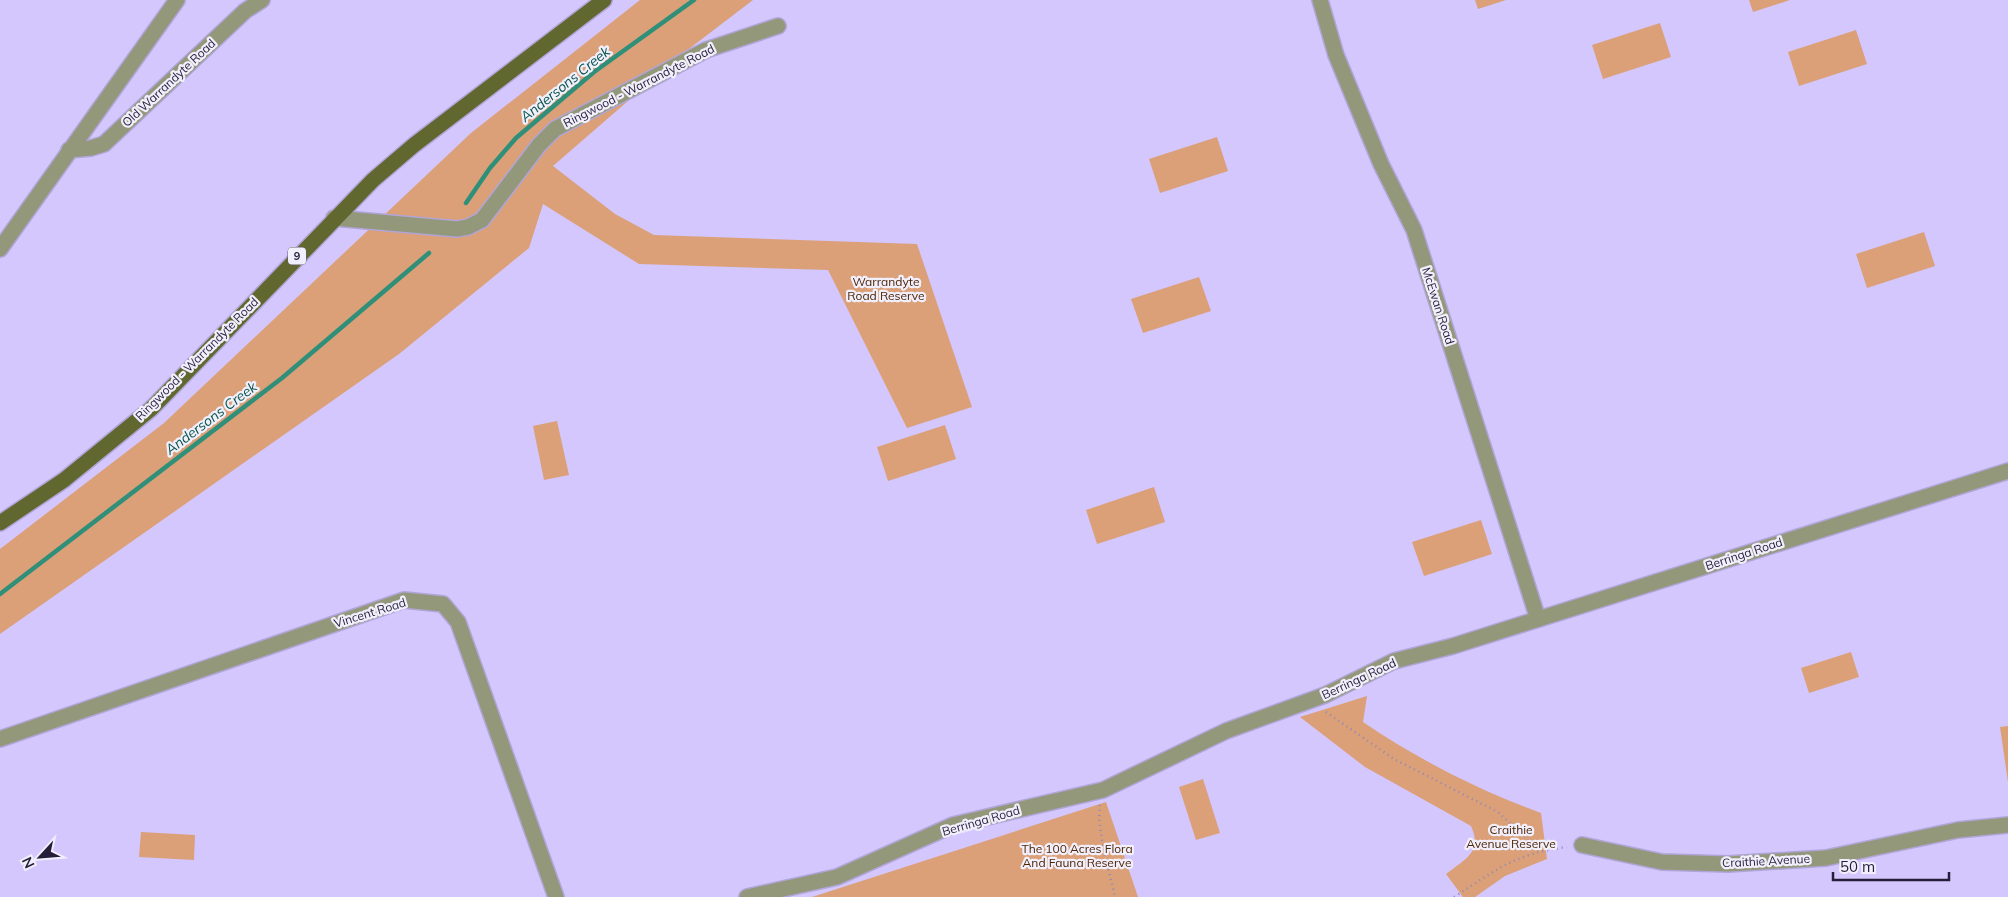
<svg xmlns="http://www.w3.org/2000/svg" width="2008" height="897" viewBox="0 0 2008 897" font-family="Mulish,sans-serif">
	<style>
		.green { fill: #dba078 }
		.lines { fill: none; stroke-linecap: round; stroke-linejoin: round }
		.stream { stroke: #2f8f79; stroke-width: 4.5 }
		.minor-casing { stroke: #b0a5d6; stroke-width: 18 }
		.major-casing { stroke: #b0a5d6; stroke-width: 18 }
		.path { stroke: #9288b4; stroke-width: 2.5; stroke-dasharray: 1 4; stroke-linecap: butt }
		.minor { stroke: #93987a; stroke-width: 15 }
		.major { stroke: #61682f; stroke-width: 15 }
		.labels { text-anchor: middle; stroke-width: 4.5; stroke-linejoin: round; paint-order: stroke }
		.shield { fill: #f2effd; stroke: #625d73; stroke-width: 1 }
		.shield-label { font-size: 11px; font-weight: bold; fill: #251e38 }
		.street-label { font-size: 12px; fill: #251e38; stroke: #f2effd }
		.park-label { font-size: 12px; fill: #4d2503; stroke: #f2effd }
		.water-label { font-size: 14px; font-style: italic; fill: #045546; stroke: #f2effd }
	</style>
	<rect width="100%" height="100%" fill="#d3c7fe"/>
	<!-- green -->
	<g class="green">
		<path d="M640 0H753L681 55 553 166 615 214 654 235 917 244 972 407 907 428 828 270 639 264 543 204 529 248 399 354 0 634V549L164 423 471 133Z"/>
		<path d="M1475 0H1506L1478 9Z"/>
		<path d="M1749 0H1790L1753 12Z"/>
		<path d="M1660 23 1671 57 1603 79 1592 45Z"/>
		<path d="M1856 30 1867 64 1799 86 1788 52Z"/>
		<path d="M1217 137 1228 171 1160 193 1149 159Z"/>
		<path d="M1924 232 1935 266 1867 288 1856 254Z"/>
		<path d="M1199 277 1211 311 1143 333 1131 299Z"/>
		<path d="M557 421 569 475 544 480 533 426Z"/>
		<path d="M945 425 956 459 888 481 877 447Z"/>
		<path d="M1154 487 1165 522 1097 544 1086 510Z"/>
		<path d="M1481 520 1492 554 1424 576 1412 542Z"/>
		<path d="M1851 652 1859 677 1809 693 1801 668Z"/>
		<path d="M1367 696 1363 722C1421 761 1476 789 1541 813L1547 859 1505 876 1475 897H1463L1446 874C1465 859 1483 852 1471 826L1365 767 1300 717Z"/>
		<path d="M2008 726V782L2000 727Z"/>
		<path d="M1203 779 1220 833 1196 840 1179 787Z"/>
		<path d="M1106 802 1138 897H812Z"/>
		<path d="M141 832 195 835 194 860 139 857Z"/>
	</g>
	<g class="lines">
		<!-- stream -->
		<g class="stream">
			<path d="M466 203 490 168 516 138 594 72 694 0"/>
			<path d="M0 594 282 378 429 253"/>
		</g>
		<!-- minor casing -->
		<g class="minor-casing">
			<g id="minor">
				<path d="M1320 0 1336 55 1381 164 1414 230 1538 619"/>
				<path d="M69 150 91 148 104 144 245 11 262 0"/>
				<path d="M334 218 457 229 468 227 482 220 539 145 555 129 706 50 778 26"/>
				<path d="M0 249 177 0"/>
				<path d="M0 739 404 600 443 604 458 622 556 897"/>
				<path d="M1582 845 1662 862 1728 864 1826 858 1958 830 2008 825"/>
				<path d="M747 897 837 877 953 825 1103 790 1226 731 1325 695 1394 661 1453 646 2008 471"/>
			</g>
		</g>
		<!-- major casing -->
		<g class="major-casing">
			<path id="major" d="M0 523 64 480 151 409 373 180 414 145 604 0"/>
		</g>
		<!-- path -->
		<g class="path">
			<path d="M1326 712 1394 759 1498 812 1539 850"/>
			<path d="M1100 805C1096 828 1110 873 1115 897"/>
			<path d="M1454 897C1496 870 1516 853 1567 847"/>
		</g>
		<!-- minor -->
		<use href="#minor" class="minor"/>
		<!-- major -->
		<use href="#major" class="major"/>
	</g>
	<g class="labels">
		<!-- shield labels -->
		<rect class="shield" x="288" y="247.5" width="18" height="17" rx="4"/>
		<g class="shield-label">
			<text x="297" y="260">9</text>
		</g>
		<!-- street labels -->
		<g class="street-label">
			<text transform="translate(169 83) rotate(-43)" y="4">Old Warrandyte Road</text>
			<text transform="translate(639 86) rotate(-27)" y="4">Ringwood - Warrandyte Road</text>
			<text transform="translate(1438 306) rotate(72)" y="4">McEwan Road</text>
			<text transform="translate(197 359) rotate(-45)" y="4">Ringwood - Warrandyte Road</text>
			<text transform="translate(1744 554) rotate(-18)" y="4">Berringa Road</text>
			<text transform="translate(370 613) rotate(-17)" y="4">Vincent Road</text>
			<text transform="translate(1359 679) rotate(-25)" y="4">Berringa Road</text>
			<text transform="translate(981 821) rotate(-16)" y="4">Berringa Road</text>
			<text transform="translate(1766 861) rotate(-3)" y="4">Craithie Avenue</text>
		</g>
		<!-- park labels -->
		<g class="park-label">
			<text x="886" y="286">Warrandyte<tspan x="886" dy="14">Road Reserve</tspan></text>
			<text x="1511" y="834">Craithie<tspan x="1511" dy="14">Avenue Reserve</tspan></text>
			<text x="1077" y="853">The 100 Acres Flora<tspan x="1077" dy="14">And Fauna Reserve</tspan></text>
		</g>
		<!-- water labels -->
		<g class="water-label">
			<text transform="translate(565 84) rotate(-39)" y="5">Andersons Creek</text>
			<text transform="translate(211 418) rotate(-37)" y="5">Andersons Creek</text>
		</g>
	</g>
	<!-- north arrow -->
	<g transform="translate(40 857) rotate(244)" stroke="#f2effd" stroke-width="4" paint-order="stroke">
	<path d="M0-4L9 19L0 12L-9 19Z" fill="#251e38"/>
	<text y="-8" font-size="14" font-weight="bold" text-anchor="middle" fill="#251e38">N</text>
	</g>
	<!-- scale -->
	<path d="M1833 872v8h116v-8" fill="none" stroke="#251e38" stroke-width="2.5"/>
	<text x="1840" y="872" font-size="15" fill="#251e38" stroke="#f2effd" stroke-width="4" paint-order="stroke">50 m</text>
</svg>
